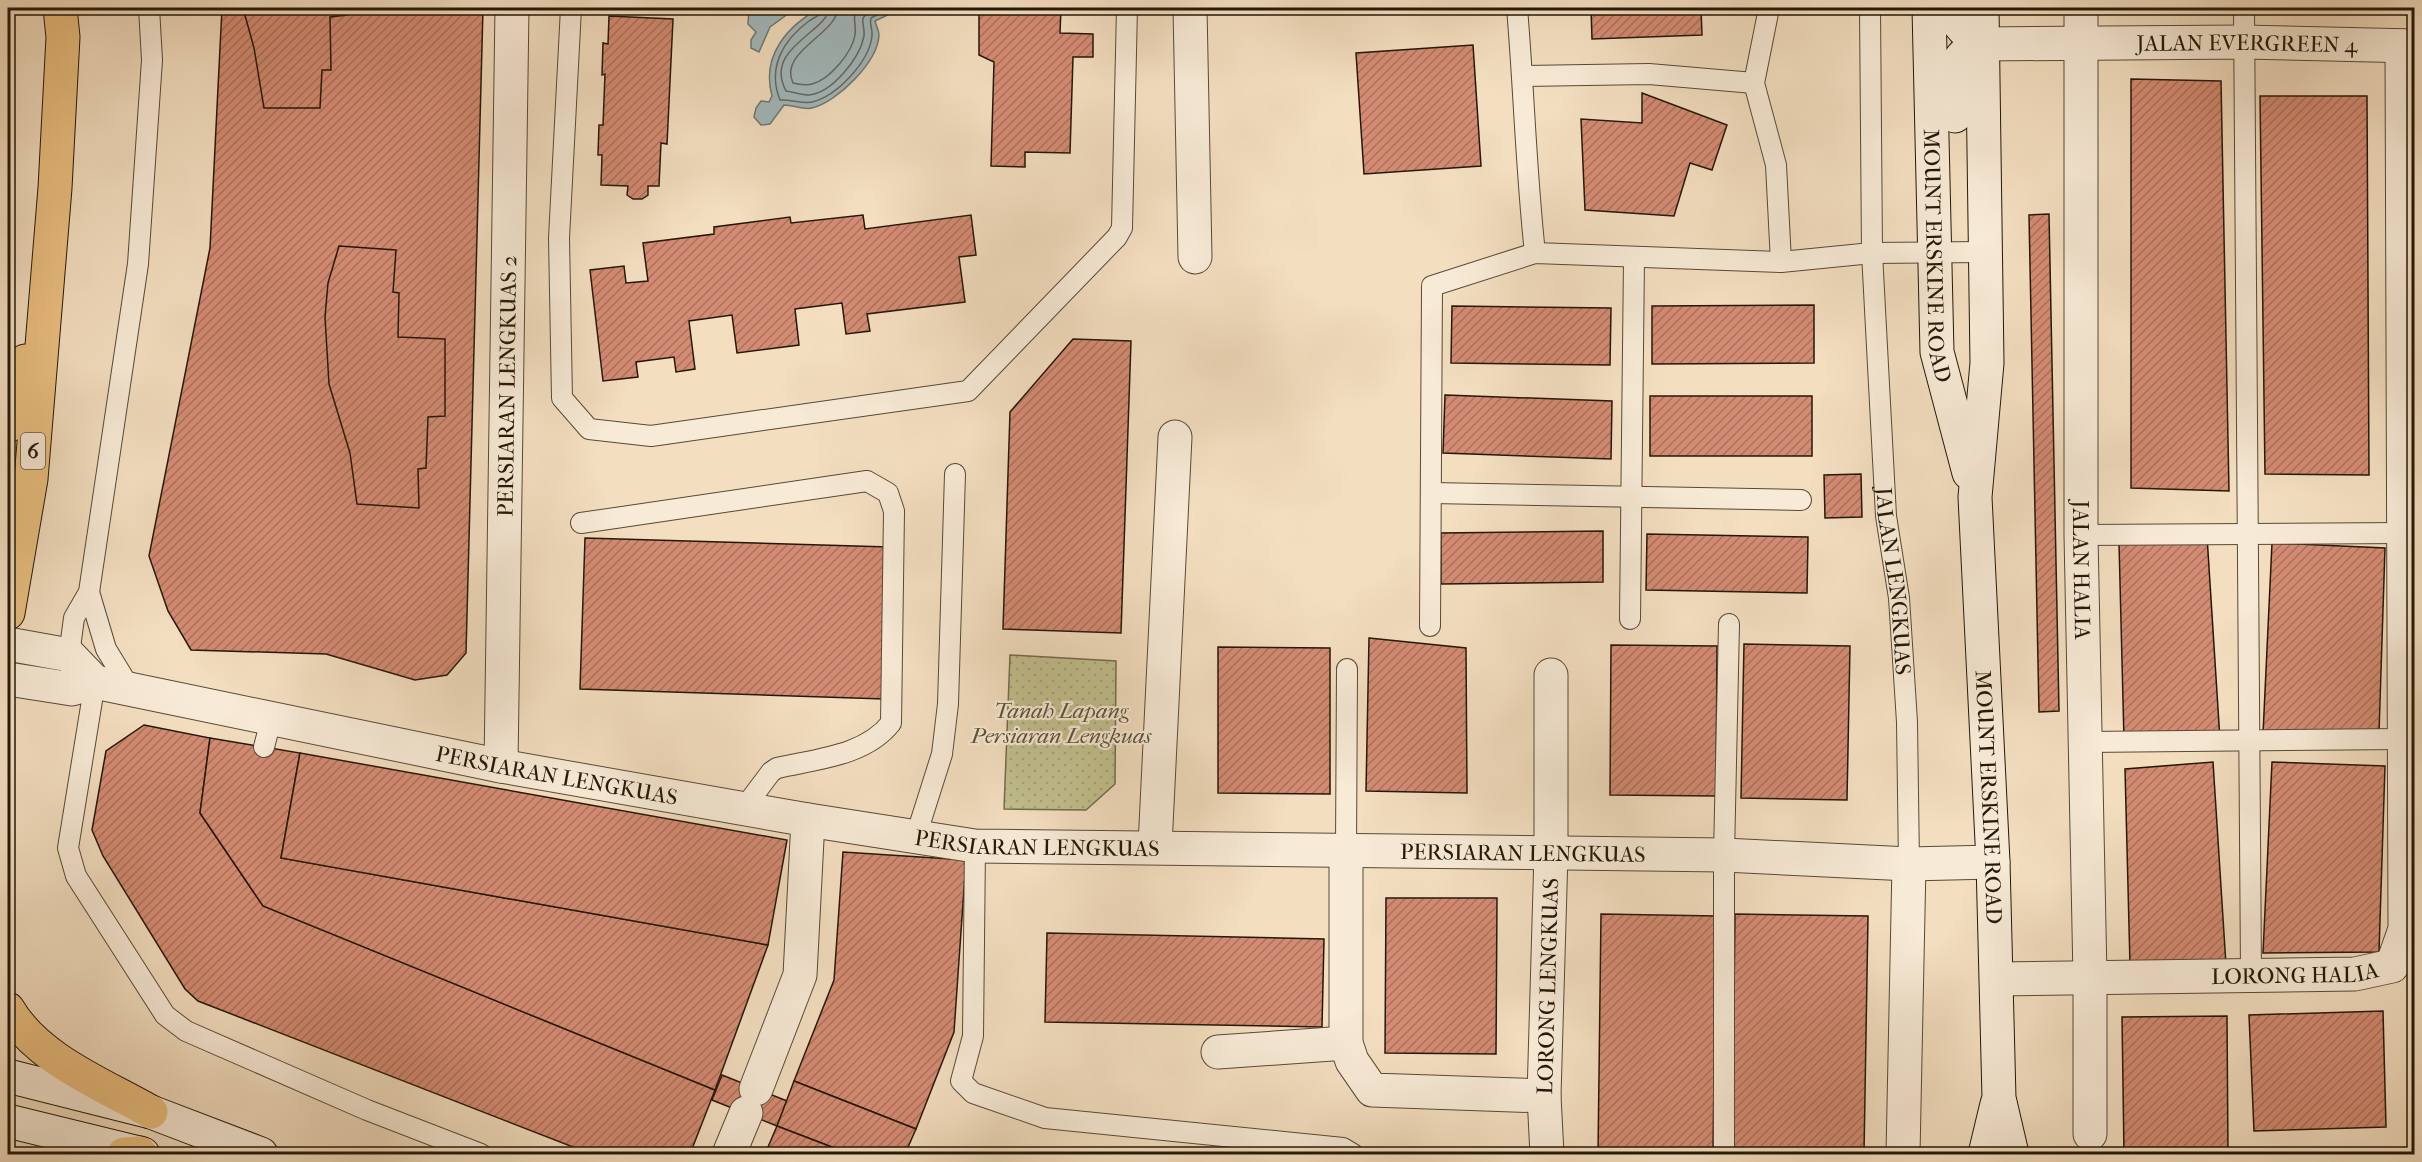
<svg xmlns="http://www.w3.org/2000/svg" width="2422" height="1162" viewBox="0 0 2422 1162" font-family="'IM FELL French Canon',serif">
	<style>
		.park { fill: url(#park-dots); stroke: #726c4b; stroke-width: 1.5 }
		.water { fill: #a2b9be; stroke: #6f7975; stroke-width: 1.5 }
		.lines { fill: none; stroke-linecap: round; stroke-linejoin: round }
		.shore { stroke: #626863; stroke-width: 1.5 }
		.building { fill: url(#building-hatch); stroke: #231808; stroke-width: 1.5 }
		.lane-casing { stroke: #574a36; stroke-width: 22 }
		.street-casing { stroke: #574a36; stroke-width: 35 }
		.secondary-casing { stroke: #231808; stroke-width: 35 }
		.primary-casing { stroke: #231808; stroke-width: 35 }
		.lane { stroke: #f7ead6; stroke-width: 20 }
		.street { stroke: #f7ead6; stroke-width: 33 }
		.secondary { stroke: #f7ead6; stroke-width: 33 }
		.primary { stroke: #eabf80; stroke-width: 33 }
		.labels { text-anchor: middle; stroke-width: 4.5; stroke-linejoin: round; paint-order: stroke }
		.shield { fill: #f7ead6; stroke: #635746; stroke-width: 1.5 }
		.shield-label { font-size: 21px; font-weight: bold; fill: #231808 }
		.street-label { font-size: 22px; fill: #231808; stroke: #f7ead6 }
		.park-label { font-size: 22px; font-style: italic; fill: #5b5237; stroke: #f7ead6 }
	</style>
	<defs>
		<pattern id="park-dots" width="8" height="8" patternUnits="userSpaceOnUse" patternTransform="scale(1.5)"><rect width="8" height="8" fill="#c2bf8e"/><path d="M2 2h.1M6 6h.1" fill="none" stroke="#a6a379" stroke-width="1.8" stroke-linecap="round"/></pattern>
		<pattern id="building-hatch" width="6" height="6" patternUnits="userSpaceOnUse" patternTransform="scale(1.5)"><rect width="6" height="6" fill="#d48b73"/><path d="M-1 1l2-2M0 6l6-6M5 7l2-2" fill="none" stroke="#ac715c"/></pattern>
	</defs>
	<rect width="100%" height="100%" fill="#f3dec0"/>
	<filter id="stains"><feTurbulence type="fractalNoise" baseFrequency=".00333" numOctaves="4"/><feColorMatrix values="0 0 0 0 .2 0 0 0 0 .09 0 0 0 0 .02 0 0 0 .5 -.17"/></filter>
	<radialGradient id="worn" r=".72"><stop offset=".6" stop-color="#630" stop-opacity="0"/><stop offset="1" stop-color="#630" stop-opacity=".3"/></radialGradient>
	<!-- park -->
	<path class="park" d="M1010 655 1116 661 1115 784 1086 810 1004 809Z"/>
	<!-- water -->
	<g class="water">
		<path d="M749 8H796L770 27 759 52 751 48V40L756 32 748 24Z"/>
		<path d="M820 8H898V10L875 21C876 25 879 31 879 35 878 62 837 102 812 108 804 110 793 105 784 105L770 124 761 125 754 117 756 108 761 101 769 102 772 96C761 56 787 26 820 8Z"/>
	</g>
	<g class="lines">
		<!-- shore -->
		<g class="shore">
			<path d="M822 8C821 16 816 16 809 21 783 40 767 68 780 100 790 99 802 104 812 102 837 96 869 62 872 36 873 29 869 24 871 18L890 8"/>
			<path d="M829 8C828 32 763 48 786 91 793 92 802 95 809 95 832 93 860 58 864 36 865 30 862 24 863 18L872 8"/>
			<path d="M838 8C837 34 778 52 793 83 799 84 805 86 812 84 829 80 852 53 855 35 857 25 851 18 858 8"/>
		</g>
	</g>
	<!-- building -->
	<g class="building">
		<path d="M222 8H483L466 653 447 675 415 680 326 654 191 650 168 611 149 556 210 248Z"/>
		<path d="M243 8H347V15L330 17 331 70H322L320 108H264L254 48Z"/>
		<path d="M608 8H681V11Z"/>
		<path d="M979 8H1061L1060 33 1093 34V57H1073L1070 153 1025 152V167L991 166 994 62 979 55Z"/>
		<path d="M1591 8H1701L1702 35 1592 39Z"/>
		<path d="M609 16 673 19 667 144 661 143 659 186H648V195L642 199H633L627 195 628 186 601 185 602 155H598L599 125H603L605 74 602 75 603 43 608 44Z"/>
		<path d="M1473 45 1481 166 1364 174 1356 53Z"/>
		<path d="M2131 79 2221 81 2229 491 2131 488Z"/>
		<path d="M1642 93 1727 125 1712 170 1690 163 1674 216 1585 210 1581 119 1642 123Z"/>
		<path d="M2260 96H2367L2369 475 2265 474Z"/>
		<path d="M2049 214 2059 711 2039 712 2029 215Z"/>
		<path d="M863 215 865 229 971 215 976 255 959 257 965 302 867 314 870 331 846 334 842 303 795 309 799 345 737 353 732 315 689 321 695 369 676 372 674 357 636 362 638 377 603 381 590 270 624 266 626 283 648 281 643 243 714 234V227L790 217 791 223Z"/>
		<path d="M339 246 396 250 393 292 399 293 398 337 445 339V416L428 417 426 468 418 469 419 508 357 504 350 453 329 384 325 317 328 283Z"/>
		<path d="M1814 305V363L1652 364V306Z"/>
		<path d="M1452 306 1611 308 1610 365 1451 363Z"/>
		<path d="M1073 339 1131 341 1121 633 1003 629 1010 412Z"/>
		<path d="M1445 395 1612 401 1611 459 1443 453Z"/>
		<rect x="1650" y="396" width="162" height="60"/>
		<path d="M1861 474 1862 517 1825 518 1824 475Z"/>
		<path d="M1603 531V582L1441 584V533Z"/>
		<path d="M1647 534 1808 537 1807 593 1646 590Z"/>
		<path d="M2207 536 2220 740H2124L2119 543Z"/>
		<path d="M585 538 889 547 884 699 580 689Z"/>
		<path d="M2272 543 2385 548 2379 733 2263 734Z"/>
		<path d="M1369 638 1466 648 1467 793 1366 791Z"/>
		<path d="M1744 644 1850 646 1847 800 1741 798Z"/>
		<path d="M1611 645 1717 646 1716 796 1610 795Z"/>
		<path d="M1218 647 1330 648V794L1218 793Z"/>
		<path d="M144 725 210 738 200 813 263 906 715 1090 690 1154H591L198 1001 185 989 103 856 92 830 106 751Z"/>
		<path d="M210 738 300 753 281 858 768 945 715 1090 263 906 200 813Z"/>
		<path d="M300 753 787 840 768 945 281 858Z"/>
		<path d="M2213 762 2226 965H2130L2125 769Z"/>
		<path d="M2272 762 2385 766 2379 952 2263 953Z"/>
		<path d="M843 852 966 860 954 1032 916 1129 794 1081 834 980Z"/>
		<path d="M1386 898H1497L1496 1054 1385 1053Z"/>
		<path d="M1601 914 1716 916 1713 1154H1598Z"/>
		<path d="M1735 914 1868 916 1864 1154H1732Z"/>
		<path d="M1047 933 1324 939 1322 1027 1045 1022Z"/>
		<path d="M2383 1011 2386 1127 2254 1131 2249 1015Z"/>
		<path d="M2227 1016 2228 1154H2124L2122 1017Z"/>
		<path d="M722 1075 787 1101 777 1126 712 1100Z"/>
		<path d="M794 1081 916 1129 905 1154H850L777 1126Z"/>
		<path d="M777 1126 850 1154H765Z"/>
	</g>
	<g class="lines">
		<!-- lane casing -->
		<g class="lane-casing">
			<g id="lane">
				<path d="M571 8 559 238 562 398 589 429 651 436 968 391 1117 237 1122 228 1127 8"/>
				<path d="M1517 8C1524 90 1526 172 1535 253"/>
				<path d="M1769 8 1754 83 1776 165 1781 262"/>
				<path id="s1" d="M1870 8 1872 253 1886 516 1899 598 1907 722 1909 864"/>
				<path d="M2244 8 2251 974"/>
				<path d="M1523 76 1649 74 1754 83"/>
				<path d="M1431 493 1801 500"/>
				<path d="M581 523 867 481 888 493 894 511 891 723C865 756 816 759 777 768L771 772 744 808"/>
				<path d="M2081 535 2403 533"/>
				<path d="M89 592 106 649 131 690"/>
				<path d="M1630 619 1634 259"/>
				<path d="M1430 626 1432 286 1535 253 1781 262 1872 253 1985 252"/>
				<path d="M69 655 74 618 89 592 138 264 152 60 149 8"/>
				<path d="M95 682 68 848 76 876 165 1015 186 1031 367 1110 481 1154"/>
				<path d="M2085 742 2404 739"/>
				<path d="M264 747 271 720"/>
				<path d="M916 836 942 754 948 704 955 474"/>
				<path d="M975 846 973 1036 961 1081 973 1093 1045 1118 1343 1148 1353 1154"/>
				<path d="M1346 849 1347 669"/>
				<path d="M1724 1154V855L1729 624"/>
			</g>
		</g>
		<!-- street casing -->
		<g class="street-casing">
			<g id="street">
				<path d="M1190 8 1195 257"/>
				<path id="s2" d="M2081 8V535L2090 977V1134"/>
				<path id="s3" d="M1983 44 2244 42 2414 46"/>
				<path d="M8 644 69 655 95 682"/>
				<path id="s4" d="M8 679 72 689 95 682 501 766 808 820 975 846 1724 855 1909 864 1993 862"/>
				<path id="s5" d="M501 766 512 8"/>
				<path d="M1155 846 1175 437"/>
				<path d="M1346 849V1043L1352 1061 1372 1090 1544 1096"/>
				<path id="s6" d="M1997 979 2355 974 2392 966 2405 929 2402 46"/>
				<path d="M1218 1052 1346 1043"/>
				<path d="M756 1089 800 975 808 820"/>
				<path d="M729 1154 746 1113"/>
				<path id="s7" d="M1547 1154 1544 1096 1551 853V675"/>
				<path d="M1903 1154 1909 864"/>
			</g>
		</g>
		<!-- secondary casing -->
		<g class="secondary-casing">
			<g id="secondary">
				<path id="s8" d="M1929 8 1937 352 1969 473"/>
				<path d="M1953 8C1957 27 1967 34 1983 44"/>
				<path id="s9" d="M1982 8 1987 363 1975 497 1993 862 1999 1098 2012 1154"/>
				<path d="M1955 116C1954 83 1946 56 1983 44"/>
				<path d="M8 1076 151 1112 261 1154"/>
				<path d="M8 1121 143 1154"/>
				<path d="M1985 1154 1997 1104"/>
			</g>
		</g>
		<!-- primary casing -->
		<g class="primary-casing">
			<g id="primary">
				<path d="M8 426 25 361"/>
				<path d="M8 613 31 479 55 188 63 37 60 8"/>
				<path d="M8 1009C37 1059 102 1084 151 1112"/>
				<path d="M124 1154 140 1153"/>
			</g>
		</g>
		<!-- lane -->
		<use href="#lane" class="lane"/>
		<!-- street -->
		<use href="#street" class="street"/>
		<!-- secondary -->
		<use href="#secondary" class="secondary"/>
		<!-- primary -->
		<use href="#primary" class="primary"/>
	</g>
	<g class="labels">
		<!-- shield labels -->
		<rect class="shield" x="21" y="433" width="24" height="36" rx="4.5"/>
		<g class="shield-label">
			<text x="33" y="458">6</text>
		</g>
		<!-- street labels -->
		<g class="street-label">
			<text dy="8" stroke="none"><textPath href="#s3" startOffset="264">JALAN EVERGREEN 4</textPath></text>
			<text dy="8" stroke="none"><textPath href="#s8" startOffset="248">MOUNT ERSKINE ROAD</textPath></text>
			<text dy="8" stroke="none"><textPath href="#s5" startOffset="380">PERSIARAN LENGKUAS 2</textPath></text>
			<text dy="8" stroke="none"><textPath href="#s2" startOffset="562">JALAN HALIA</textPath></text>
			<text dy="8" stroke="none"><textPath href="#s1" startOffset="574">JALAN LENGKUAS</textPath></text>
			<text dy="8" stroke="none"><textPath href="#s4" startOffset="560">PERSIARAN LENGKUAS</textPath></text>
			<text dy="8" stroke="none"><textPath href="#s9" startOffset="790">MOUNT ERSKINE ROAD</textPath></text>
			<text dy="8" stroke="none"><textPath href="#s4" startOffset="1046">PERSIARAN LENGKUAS</textPath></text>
			<text dy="8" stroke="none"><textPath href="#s4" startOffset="1532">PERSIARAN LENGKUAS</textPath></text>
			<text dy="8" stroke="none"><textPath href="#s6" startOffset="298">LORONG HALIA</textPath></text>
			<text dy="8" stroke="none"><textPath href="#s7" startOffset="168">LORONG LENGKUAS</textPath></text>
		</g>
		<!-- park labels -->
		<g class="park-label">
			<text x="1061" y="718">Tanah Lapang<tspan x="1061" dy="25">Persiaran Lengkuas</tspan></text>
		</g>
	</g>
	<!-- margin -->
	<rect width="2422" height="1162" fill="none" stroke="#f3dec0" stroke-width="30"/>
	<rect x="9" y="9" width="2404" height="1144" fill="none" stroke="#231808" stroke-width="3"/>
	<rect x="15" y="15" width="2392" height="1132" fill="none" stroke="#231808" stroke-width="1.5"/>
	<rect width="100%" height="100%" filter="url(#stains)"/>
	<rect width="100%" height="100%" fill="url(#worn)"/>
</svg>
